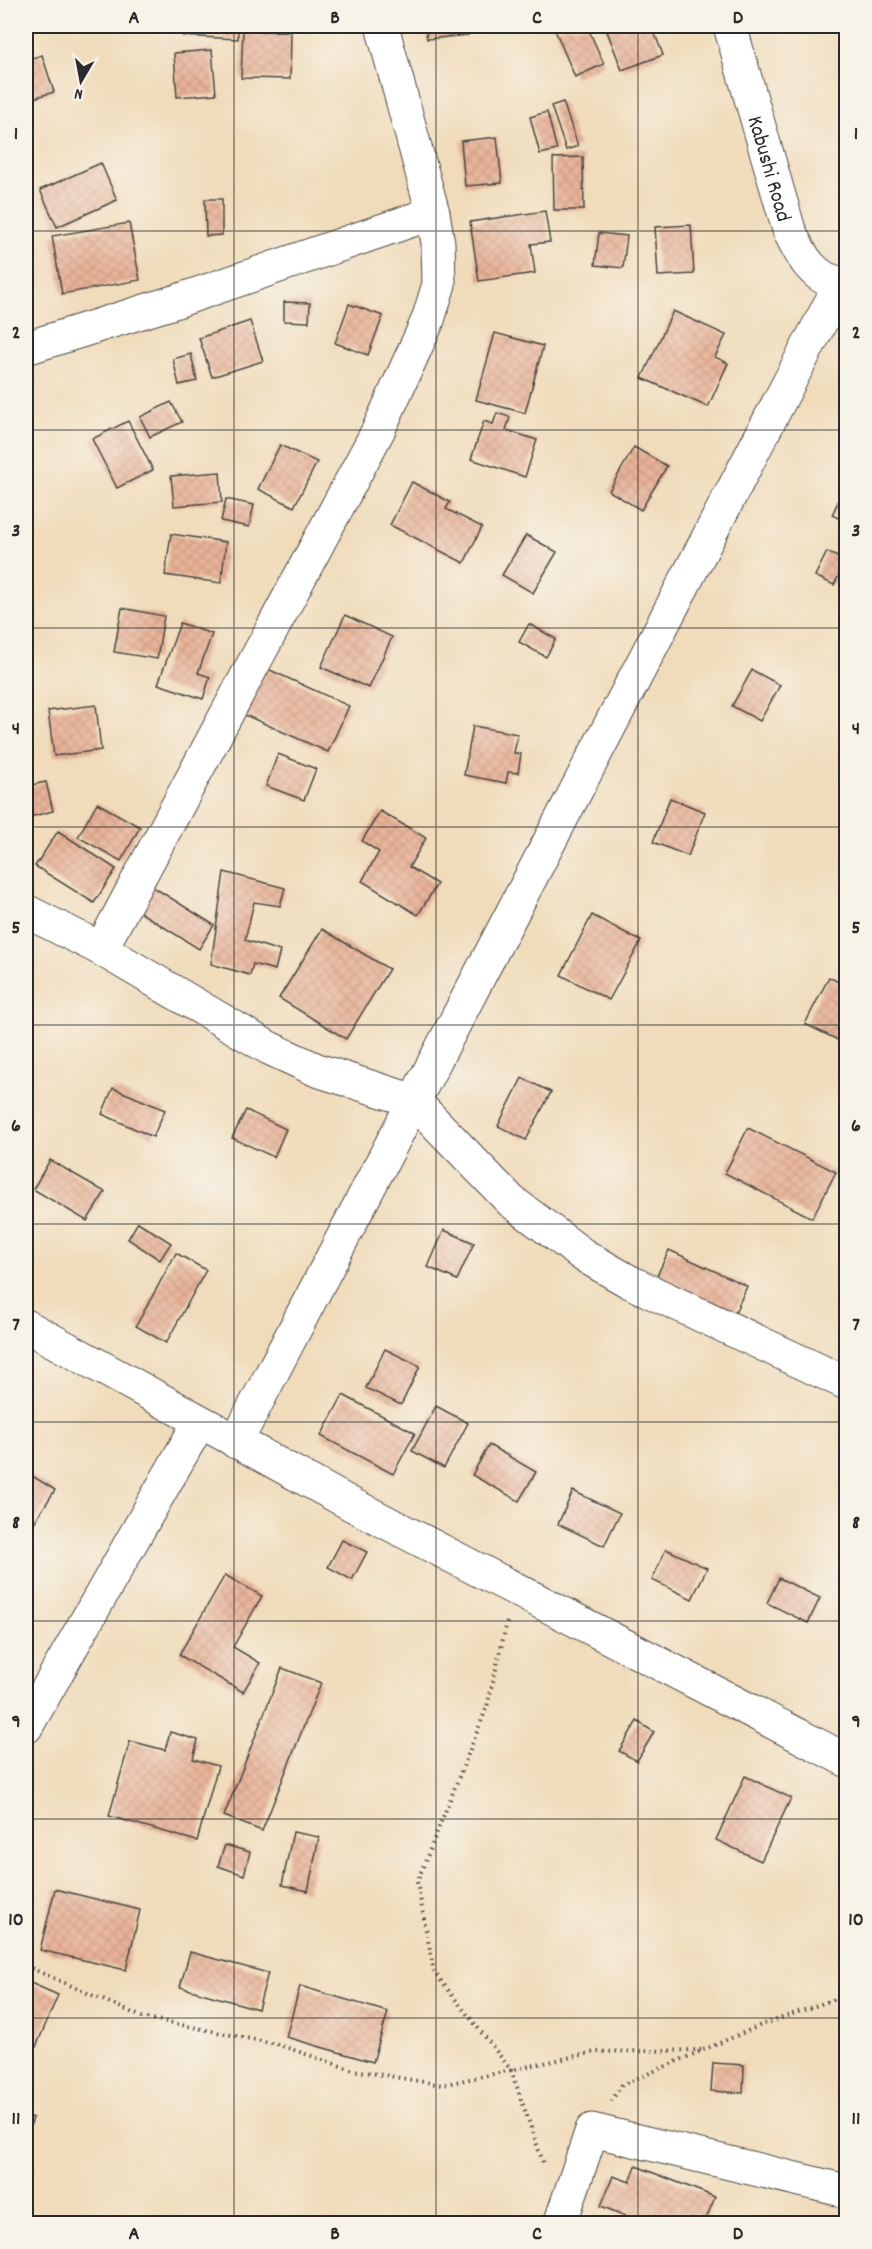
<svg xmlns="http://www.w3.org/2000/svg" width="872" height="2249" viewBox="0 0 872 2249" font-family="Dekko,sans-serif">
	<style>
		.building { fill: url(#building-cross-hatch) }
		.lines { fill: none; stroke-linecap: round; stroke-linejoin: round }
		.minor-casing { stroke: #494540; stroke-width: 35 }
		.secondary-casing { stroke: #494540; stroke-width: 35 }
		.path { stroke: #494540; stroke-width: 4; stroke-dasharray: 1.5 4.5; stroke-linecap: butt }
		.minor { stroke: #fff; stroke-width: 33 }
		.secondary { stroke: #fff; stroke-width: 33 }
		.grid { fill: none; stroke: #2b2b2b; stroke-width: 1.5; stroke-opacity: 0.55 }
		.labels { text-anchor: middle; stroke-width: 4.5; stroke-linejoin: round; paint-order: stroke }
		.street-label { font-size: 22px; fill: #2b2b2b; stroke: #f7f3e8 }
		.neatline { fill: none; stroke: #2b2b2b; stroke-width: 2 }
		.grid-label { font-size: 20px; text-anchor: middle; font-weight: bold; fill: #2b2b2b }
	</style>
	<defs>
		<pattern id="building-cross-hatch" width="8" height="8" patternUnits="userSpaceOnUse" patternTransform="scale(1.5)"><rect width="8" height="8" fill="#e9b398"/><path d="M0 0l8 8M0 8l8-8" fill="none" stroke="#c89a83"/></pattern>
	</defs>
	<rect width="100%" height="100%" fill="#f7f3e8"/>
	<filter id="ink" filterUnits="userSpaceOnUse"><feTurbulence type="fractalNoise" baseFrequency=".0167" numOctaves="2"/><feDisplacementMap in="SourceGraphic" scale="12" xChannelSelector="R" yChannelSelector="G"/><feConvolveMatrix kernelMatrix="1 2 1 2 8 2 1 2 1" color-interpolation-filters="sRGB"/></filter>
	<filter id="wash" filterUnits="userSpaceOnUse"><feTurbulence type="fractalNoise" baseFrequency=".008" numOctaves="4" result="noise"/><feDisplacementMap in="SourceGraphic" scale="24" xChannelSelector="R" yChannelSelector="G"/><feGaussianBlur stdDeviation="1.35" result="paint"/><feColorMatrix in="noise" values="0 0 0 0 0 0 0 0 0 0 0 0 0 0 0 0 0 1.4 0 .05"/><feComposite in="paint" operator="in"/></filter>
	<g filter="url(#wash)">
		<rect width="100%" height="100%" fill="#f0dbba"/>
		<g id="blocks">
			<!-- building -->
			<g class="building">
				<path d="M184 26H238V39L183 36Z"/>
				<path d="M425 26H466L468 35 427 39Z"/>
				<path d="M566 26H587L604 64 575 77 555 30Z"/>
				<path d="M605 26H652L663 55 622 70Z"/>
				<path d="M243 30 291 32 290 79 241 78Z"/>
				<path d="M212 50 216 94 177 97 174 53Z"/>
				<path d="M42 55 54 92 26 100V60Z"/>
				<path d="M563 102 578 146 566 150 551 106Z"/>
				<path d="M547 112 557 150 540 154 530 117Z"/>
				<path d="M497 137 502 183 465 186 461 141Z"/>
				<path d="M583 157 584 210H554L553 158Z"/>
				<path d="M101 163 117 200 57 227 40 190Z"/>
				<path d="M205 199H222V235L206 236Z"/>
				<path d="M545 211 550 242 531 244 535 273 479 281 470 222Z"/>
				<path d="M129 223 140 280 62 294 52 236Z"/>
				<path d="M691 225 694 274 658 276 655 227Z"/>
				<path d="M599 233 627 236 623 268 595 265Z"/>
				<path d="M284 302 310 303 309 322 284 321Z"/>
				<path d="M349 304 383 316 368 355 335 343Z"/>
				<path d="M673 311 726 335 715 357 728 363 708 407 642 378Z"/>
				<path d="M250 321 263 361 212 377 199 338Z"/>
				<path d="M495 333 543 346 525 413 476 400Z"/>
				<path d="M191 354 197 381 179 385 173 359Z"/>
				<path d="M171 402 182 422 150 437 140 417Z"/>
				<path d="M497 413 510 417 506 430 537 440 525 477 471 459 484 421 493 424Z"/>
				<path d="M128 421 153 470 117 488 92 439Z"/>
				<path d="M280 445 317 462 294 507 258 489Z"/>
				<path d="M634 447 667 466 641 510 609 491Z"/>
				<path d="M220 472 222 502 174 506 171 476Z"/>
				<path d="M412 482 450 502 446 509 482 527 464 563 390 525Z"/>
				<path d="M846 484V522L832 515Z"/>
				<path d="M226 499 254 505 249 527 221 521Z"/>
				<path d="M171 534 226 542 221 583 165 575Z"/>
				<path d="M526 535 557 552 533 593 502 575Z"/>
				<path d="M827 552 846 561 834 585 815 576Z"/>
				<path d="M122 608 164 616 157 659 114 652Z"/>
				<path d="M345 615 392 637 369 688 321 667Z"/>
				<path d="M180 623 212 634 198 673 210 677 203 699 158 684Z"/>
				<path d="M529 624 556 639 546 657 519 642Z"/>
				<path d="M248 660 349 706 328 752 227 707Z"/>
				<path d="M752 670 780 685 760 721 732 706Z"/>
				<path d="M96 705 101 750 54 756 48 711Z"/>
				<path d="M473 726 518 734 514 753 521 754 518 773 508 772 506 783 464 775Z"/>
				<path d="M278 754 316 769 304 800 266 786Z"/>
				<path d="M46 782 53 811 26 818V786Z"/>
				<path d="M670 798 705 812 688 856 653 842Z"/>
				<path d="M97 803 140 827 121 861 78 837Z"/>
				<path d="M380 811 426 838 409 867 437 884 418 915 362 881 379 852 362 841Z"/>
				<path d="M58 831 116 869 94 903 35 866Z"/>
				<path d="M224 872 285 888 280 906 254 902 245 940 280 951 275 970 253 964 250 975 211 964Z"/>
				<path d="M145 882 214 925 199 949 130 906Z"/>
				<path d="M592 915 641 941 609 1000 561 975Z"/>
				<path d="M322 929 389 969 346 1039 279 998Z"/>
				<path d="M829 977 846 986V1044L805 1024Z"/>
				<path d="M522 1078 551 1092 526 1140 498 1126Z"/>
				<path d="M113 1088 165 1110 153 1137 102 1114Z"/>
				<path d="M246 1110 286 1129 274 1157 232 1138Z"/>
				<path d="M748 1128 836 1172 812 1218 725 1173Z"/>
				<path d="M50 1160 105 1192 87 1221 33 1189Z"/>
				<path d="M138 1222 171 1243 160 1260 128 1239Z"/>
				<path d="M444 1230 474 1243 457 1280 428 1267Z"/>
				<path d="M669 1250 747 1286 734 1315 656 1278Z"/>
				<path d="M176 1253 206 1270 166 1343 136 1326Z"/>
				<path d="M385 1349 420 1366 401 1405 366 1388Z"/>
				<path d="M343 1395 415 1433 393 1474 321 1436Z"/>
				<path d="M436 1406 468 1423 444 1468 412 1451Z"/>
				<path d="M489 1445 536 1472 519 1501 472 1475Z"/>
				<path d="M26 1472 55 1490 26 1535Z"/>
				<path d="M573 1491 620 1513 604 1546 558 1524Z"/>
				<path d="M342 1540 367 1552 352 1580 328 1567Z"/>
				<path d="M666 1549 707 1568 692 1599 652 1580Z"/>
				<path d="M225 1575 262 1596 233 1647 260 1663 243 1692 179 1655Z"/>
				<path d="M779 1578 820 1598 808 1623 767 1603Z"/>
				<path d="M282 1668 321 1683 262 1831 224 1816Z"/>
				<path d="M637 1721 654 1732 637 1761 619 1751Z"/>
				<path d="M170 1732 198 1740 193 1759 218 1766 197 1841 109 1816 130 1741 165 1750Z"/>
				<path d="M745 1776 791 1798 761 1861 716 1840Z"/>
				<path d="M293 1832 319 1837 308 1891 282 1885Z"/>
				<path d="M225 1845 250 1852 244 1875 218 1866Z"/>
				<path d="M55 1889 140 1910 126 1970 40 1950Z"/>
				<path d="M190 1952 268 1973 258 2009 180 1987Z"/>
				<path d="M26 1981 58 1995 36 2047 26 2042Z"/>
				<path d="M300 1986 388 2012 373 2062 286 2037Z"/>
				<path d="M713 2063 744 2065 743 2093 711 2091Z"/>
				<path d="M26 2115 33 2118 26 2138Z"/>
				<path d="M636 2166 715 2197 704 2224H645L601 2206 613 2176 630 2182Z"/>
			</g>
		</g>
	</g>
	<g filter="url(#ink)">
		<use href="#blocks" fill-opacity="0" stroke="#494540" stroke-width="1.5"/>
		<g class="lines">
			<!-- minor casing -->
			<g class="minor-casing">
				<g id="minor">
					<path d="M26 348 177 301 433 213"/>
					<path d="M26 911 101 949 269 1048 317 1070 414 1101 511 1201 583 1255 630 1282 846 1383"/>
					<path d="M101 949 378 431 428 320 439 284 438 243 433 213 382 26"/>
					<path d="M26 1326 351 1504 846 1760"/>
					<path d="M236 1442 841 283"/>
					<path d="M26 1727 199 1423"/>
					<path d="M560 2224 592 2130 846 2191"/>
				</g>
			</g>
			<!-- secondary casing -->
			<g class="secondary-casing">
				<g id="secondary">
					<path id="s1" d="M730 26 789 230C800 254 815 284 846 283"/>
				</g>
			</g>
			<!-- path -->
			<g class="path">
				<path d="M507 1622 487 1707 417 1882 434 1972 511 2070 544 2165"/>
				<path d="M26 1966 142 2017 276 2044 353 2070 442 2085 595 2052 701 2050"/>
				<path d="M611 2101 622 2085 759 2026 846 1995"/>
			</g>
			<!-- minor -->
			<use href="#minor" class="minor"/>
			<!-- secondary -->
			<use href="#secondary" class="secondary"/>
		</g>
	</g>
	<!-- grid -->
	<path class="grid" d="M234 26V2224M436 26V2224M638 26V2224M26 231H846M26 430H846M26 628H846M26 827H846M26 1025H846M26 1224H846M26 1422H846M26 1621H846M26 1819H846M26 2018H846"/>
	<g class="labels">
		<!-- street labels -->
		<g class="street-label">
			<text dy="8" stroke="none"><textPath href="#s1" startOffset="148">Kabushi Road</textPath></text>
		</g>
	</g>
	<!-- margin -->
	<rect width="872" height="2249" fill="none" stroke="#f7f3e8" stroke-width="66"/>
	<!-- north arrow -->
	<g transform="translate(81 81) rotate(190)" stroke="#f7f3e8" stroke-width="4.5" paint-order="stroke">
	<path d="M0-4.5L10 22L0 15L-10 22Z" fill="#2b2b2b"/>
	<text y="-9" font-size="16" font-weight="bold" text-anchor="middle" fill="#2b2b2b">N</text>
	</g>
	<rect x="33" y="33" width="806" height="2183" class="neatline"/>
	<g class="grid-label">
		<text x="134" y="23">A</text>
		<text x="335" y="23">B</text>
		<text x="537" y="23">C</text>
		<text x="738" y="23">D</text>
		<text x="16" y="139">1</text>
		<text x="856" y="139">1</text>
		<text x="16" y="338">2</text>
		<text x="856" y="338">2</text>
		<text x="16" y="536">3</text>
		<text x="856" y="536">3</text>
		<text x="16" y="734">4</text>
		<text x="856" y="734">4</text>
		<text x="16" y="933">5</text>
		<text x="856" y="933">5</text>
		<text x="16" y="1131">6</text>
		<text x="856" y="1131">6</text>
		<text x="16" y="1330">7</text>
		<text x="856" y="1330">7</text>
		<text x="16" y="1528">8</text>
		<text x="856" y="1528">8</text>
		<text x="16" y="1727">9</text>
		<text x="856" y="1727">9</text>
		<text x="16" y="1925">10</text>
		<text x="856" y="1925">10</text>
		<text x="16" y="2124">11</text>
		<text x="856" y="2124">11</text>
		<text x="134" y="2239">A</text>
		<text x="335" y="2239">B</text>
		<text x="537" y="2239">C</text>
		<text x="738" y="2239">D</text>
	</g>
</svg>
